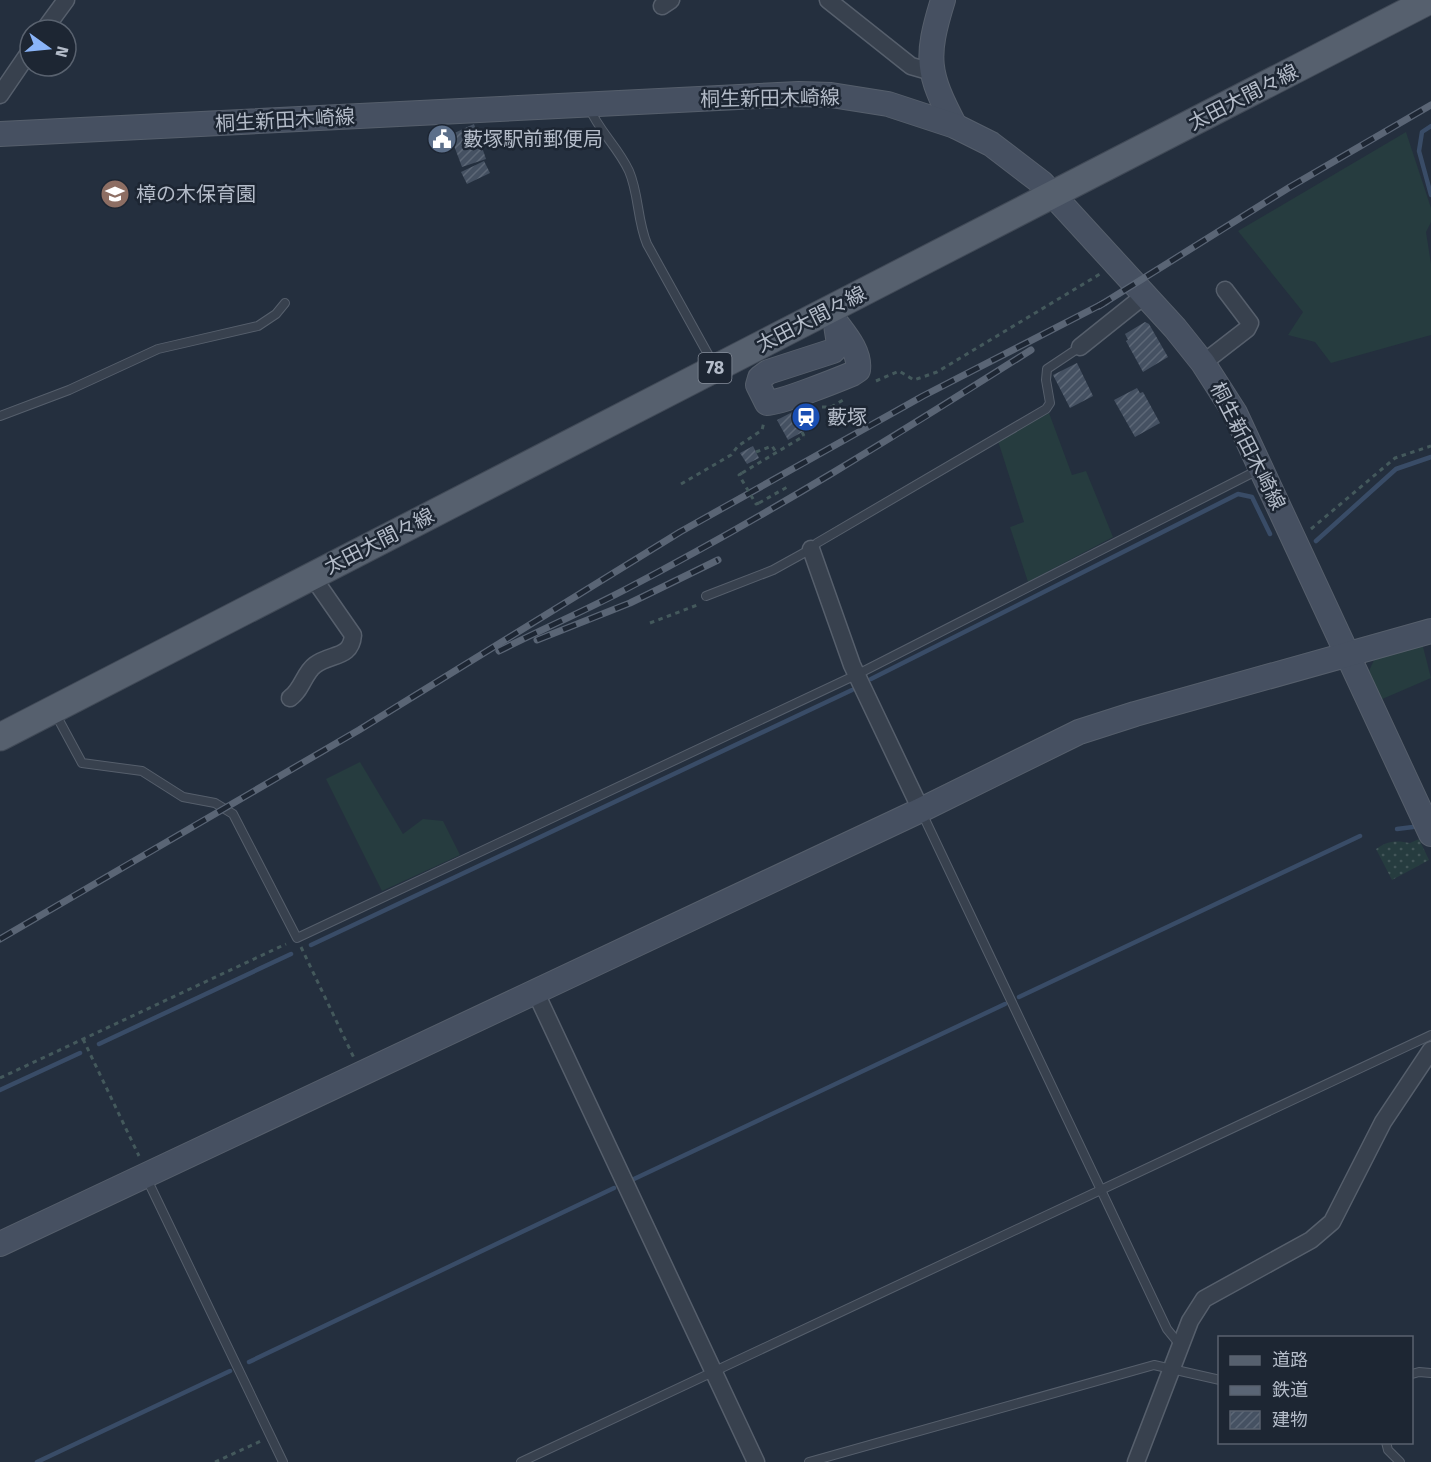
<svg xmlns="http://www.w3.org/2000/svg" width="1431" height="1462" viewBox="0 0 1431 1462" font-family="'Fira Sans','Noto Sans JP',sans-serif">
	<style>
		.grass { fill: #263c3f }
		.park { fill: url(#park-dots) }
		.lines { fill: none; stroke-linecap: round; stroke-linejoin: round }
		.stream { stroke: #394c67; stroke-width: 4.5 }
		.building { fill: url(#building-hatch) }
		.lane-casing { stroke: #565f6c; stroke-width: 10 }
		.street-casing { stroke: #565f6c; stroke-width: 19 }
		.secondary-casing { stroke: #565f6c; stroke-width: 26 }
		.primary-casing { stroke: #414a57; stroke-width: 29 }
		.path { stroke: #44595c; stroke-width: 3; stroke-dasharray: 4.5 4.5; stroke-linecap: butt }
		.lane { stroke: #38414e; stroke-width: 8 }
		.street { stroke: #38414e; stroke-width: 16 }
		.secondary { stroke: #465061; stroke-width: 24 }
		.primary { stroke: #56606e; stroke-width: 27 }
		.rail-casing { stroke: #5a6575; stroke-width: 7 }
		.rail { stroke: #1d2633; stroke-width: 4.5; stroke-dasharray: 14; stroke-linecap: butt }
		.path-bridge { stroke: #44595c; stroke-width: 3; stroke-dasharray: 4.5 4.5; stroke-linecap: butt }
		.labels { text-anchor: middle; stroke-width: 5; stroke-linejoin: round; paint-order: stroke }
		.shield { fill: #1d2633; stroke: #878f9c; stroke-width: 1.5 }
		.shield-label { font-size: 18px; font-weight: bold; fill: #b4bcc9 }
		.street-label { font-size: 20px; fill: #b4bcc9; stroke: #1d2633 }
		.poi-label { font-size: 20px; fill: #b4bcc9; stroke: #1d2633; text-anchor: start }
	</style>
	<defs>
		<pattern id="park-dots" width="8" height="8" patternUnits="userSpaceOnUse" patternTransform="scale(1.5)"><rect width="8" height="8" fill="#263c3f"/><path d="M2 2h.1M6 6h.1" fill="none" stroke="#435659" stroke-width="1.8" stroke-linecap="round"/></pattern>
		<pattern id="building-hatch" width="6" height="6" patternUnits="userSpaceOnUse" patternTransform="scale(1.5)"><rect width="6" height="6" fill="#455162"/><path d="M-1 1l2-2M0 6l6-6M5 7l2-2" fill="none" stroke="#5d6877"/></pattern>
	</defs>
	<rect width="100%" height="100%" fill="#242f3e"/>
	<!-- grass -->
	<g class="grass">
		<path d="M1406 132 1431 208V222L1426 232 1431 264V335L1331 363 1315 342 1288 335 1303 312 1238 231Z"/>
		<path d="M1049 413 1072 475 1086 471 1113 537 1028 582 1010 527 1024 522 998 441Z"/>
		<path d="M1422 643 1431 678 1380 700 1367 675 1375 658Z"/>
		<path d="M360 762 403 834 423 819 443 821 460 855 382 891 326 779Z"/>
	</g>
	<!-- park -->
	<path class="park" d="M1419 839 1429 860 1392 880 1376 849C1387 841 1396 840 1410 843Z"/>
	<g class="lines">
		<!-- stream -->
		<g class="stream">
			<path d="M1431 126 1422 132 1419 151 1431 195"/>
			<path d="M1316 541 1396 469 1431 457"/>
			<path d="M871 679 1238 494 1252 497 1270 534"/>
			<path d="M1397 829 1413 827"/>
			<path d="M311 945 852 690"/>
			<path d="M1019 997 1360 836"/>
			<path d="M99 1044 291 954"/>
			<path d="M0 1090 80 1053"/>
			<path d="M634 1179 1005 1004"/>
			<path d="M249 1362 614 1188"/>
			<path d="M37 1462 230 1371"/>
		</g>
	</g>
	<!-- building -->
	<g class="building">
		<path d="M474 124 486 159 462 167 450 135Z"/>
		<path d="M484 161 490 173 467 184 461 172Z"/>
		<path d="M1145 322 1149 324 1168 357 1143 372 1126 341 1128 340 1125 334Z"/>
		<path d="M1077 363 1093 396 1070 408 1053 375Z"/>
		<path d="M1137 388 1140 393 1143 392 1160 423 1135 437 1114 400Z"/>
		<path d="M810 403 820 422 788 440 777 420Z"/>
		<path d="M753 446 759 458 747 464 740 453Z"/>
	</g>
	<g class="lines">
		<!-- lane casing -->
		<g class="lane-casing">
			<g id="lane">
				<path d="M589 107C598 130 618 147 629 171 639 194 637 220 647 244L714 365"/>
				<path d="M0 416 69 390 158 349 258 326 276 314 285 303"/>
				<path d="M706 596 773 570 811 549 817 543 1046 409 1050 403 1046 380 1047 369 1080 347"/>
				<path d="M55 713 82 763 142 771 183 797 215 803 233 814 297 938 858 674 1258 470"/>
				<path d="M921 811 1167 1329 1180 1345"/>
				<path d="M146 1177 283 1462"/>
				<path d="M1412 1374 1419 1372 1431 1373"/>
				<path d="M1386 1442 1388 1450 1400 1462"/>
				<path d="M521 1462 1431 1035"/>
				<path d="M809 1462 1154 1365 1220 1380"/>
			</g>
		</g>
		<!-- street casing -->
		<g class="street-casing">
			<g id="street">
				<path d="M828 0 911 66 932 72"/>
				<path d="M662 6 671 0"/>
				<path d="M44 30 66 0"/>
				<path d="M0 95 30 51"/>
				<path d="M1080 347 1145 295"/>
				<path d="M1203 363 1247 329 1250 323 1225 290"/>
				<path d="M811 549 852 665 921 810"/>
				<path d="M290 698C302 690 304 673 315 665 331 653 351 659 353 635L312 576"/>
				<path d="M535 991 756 1462"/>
				<path d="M1136 1462 1190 1321 1204 1299 1311 1240 1332 1222 1383 1122 1431 1050"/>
			</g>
		</g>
		<!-- secondary casing -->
		<g class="secondary-casing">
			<g id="secondary">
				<path d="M943 0C925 58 927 73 955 126"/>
				<path d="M0 134 799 94 831 95 888 104 955 126 991 144 1042 183 1175 328 1203 363 1235 413 1431 834"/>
				<path d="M828 311C838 328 861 348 858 370L852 374C840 379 775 405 767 403L758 385 760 378 768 372 833 351 839 344 836 325"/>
				<path d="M0 1244 921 810 1079 732 1135 714 1431 631"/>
			</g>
		</g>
		<!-- primary casing -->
		<g class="primary-casing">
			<path id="primary" d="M0 737 1430 0"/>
		</g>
		<!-- path -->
		<g class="path">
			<path d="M876 381 899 371 914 380 937 372 1100 274"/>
			<path d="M822 407H831L843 400"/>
			<path d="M802 432 806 440"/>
			<path d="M756 452 772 446 776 452"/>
			<path d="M742 473 804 436"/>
			<path d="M681 484 731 455 738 446 762 430 764 422"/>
			<path d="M759 503 789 486"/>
			<path d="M1311 529 1395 458 1431 446"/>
			<path d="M650 623 700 604"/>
			<path d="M301 947 354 1058"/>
			<path d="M83 1039 139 1156"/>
			<path d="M0 1078 286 944"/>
			<path d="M215 1462 261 1441"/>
		</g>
		<!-- lane -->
		<use href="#lane" class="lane"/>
		<!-- street -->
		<use href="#street" class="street"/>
		<!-- secondary -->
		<use href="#secondary" class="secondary"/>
		<!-- primary -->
		<use href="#primary" class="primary"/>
		<!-- rail casing -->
		<g class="rail-casing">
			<g id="rail">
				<path d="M1099 306 1290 187 1431 105"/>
				<path d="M537 640 630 603 718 560"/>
				<path d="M499 651C542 629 587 610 630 587 768 515 900 433 1031 350"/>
				<path d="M0 939 359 730 680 532 923 396 1106 302"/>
			</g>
		</g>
		<!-- rail -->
		<use href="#rail" class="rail"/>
		<!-- path-bridge -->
		<path class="path-bridge" d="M742 473 739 475 756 504 759 503"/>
	</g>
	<!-- icons -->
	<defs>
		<g id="civic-disc" transform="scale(1.5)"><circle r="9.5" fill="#5c6f8a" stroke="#1d2633"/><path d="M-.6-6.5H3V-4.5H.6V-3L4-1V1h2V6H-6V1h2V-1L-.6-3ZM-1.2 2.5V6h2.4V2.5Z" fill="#fff"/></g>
		<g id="school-disc" transform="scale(1.5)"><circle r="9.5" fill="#8d6e63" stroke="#1d2633"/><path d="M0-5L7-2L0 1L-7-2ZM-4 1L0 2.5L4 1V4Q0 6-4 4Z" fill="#fff"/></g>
		<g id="station-disc" transform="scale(1.5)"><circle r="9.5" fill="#1a4fb4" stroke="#1d2633"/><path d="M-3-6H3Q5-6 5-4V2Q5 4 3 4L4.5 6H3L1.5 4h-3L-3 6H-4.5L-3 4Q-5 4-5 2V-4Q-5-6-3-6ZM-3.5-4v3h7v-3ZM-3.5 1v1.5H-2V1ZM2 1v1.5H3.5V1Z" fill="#fff"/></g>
	</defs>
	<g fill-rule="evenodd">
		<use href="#civic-disc" x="442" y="139"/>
		<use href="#school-disc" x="115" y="194"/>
		<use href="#station-disc" x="806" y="417"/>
	</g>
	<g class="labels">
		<!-- shield labels -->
		<rect class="shield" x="698.5" y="353" width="33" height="30" rx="4.5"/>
		<g class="shield-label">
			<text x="715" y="374">78</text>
		</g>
		<!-- street labels -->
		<g class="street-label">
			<text transform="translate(1243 97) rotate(-27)" y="7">太田大間々線</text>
			<text transform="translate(770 98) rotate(-1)" y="7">桐生新田木崎線</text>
			<text transform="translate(285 120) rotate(-3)" y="7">桐生新田木崎線</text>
			<text transform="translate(811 319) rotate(-27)" y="7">太田大間々線</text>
			<text transform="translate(1248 446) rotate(63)" y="7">桐生新田木崎線</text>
			<text transform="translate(379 541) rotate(-27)" y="7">太田大間々線</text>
		</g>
		<!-- poi labels -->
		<g class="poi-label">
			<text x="463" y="146">藪塚駅前郵便局</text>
			<text x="136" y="201">樟の木保育園</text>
			<text x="827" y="424">藪塚</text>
		</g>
	</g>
	<!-- legend -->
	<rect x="1218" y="1336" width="195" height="108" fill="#1d2633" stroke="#59626f" stroke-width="1.5"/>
	<rect x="1230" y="1356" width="30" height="9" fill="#56606e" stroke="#59626f" stroke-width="1.5"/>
	<text x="1272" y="1366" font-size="18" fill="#b4bcc9">道路</text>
	<rect x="1230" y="1386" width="30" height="9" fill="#5a6575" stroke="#59626f" stroke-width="1.5"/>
	<text x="1272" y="1396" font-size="18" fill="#b4bcc9">鉄道</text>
	<rect x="1230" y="1411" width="30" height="18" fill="url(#building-hatch)" stroke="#59626f" stroke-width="1.5"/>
	<text x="1272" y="1426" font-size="18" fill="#b4bcc9">建物</text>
	<!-- north arrow -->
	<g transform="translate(48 48) rotate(105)"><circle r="28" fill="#1d2633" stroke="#59626f" stroke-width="1.5"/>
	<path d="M0-4.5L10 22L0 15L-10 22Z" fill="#8ab4f8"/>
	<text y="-9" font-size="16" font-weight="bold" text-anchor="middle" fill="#b4bcc9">N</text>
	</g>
</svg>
